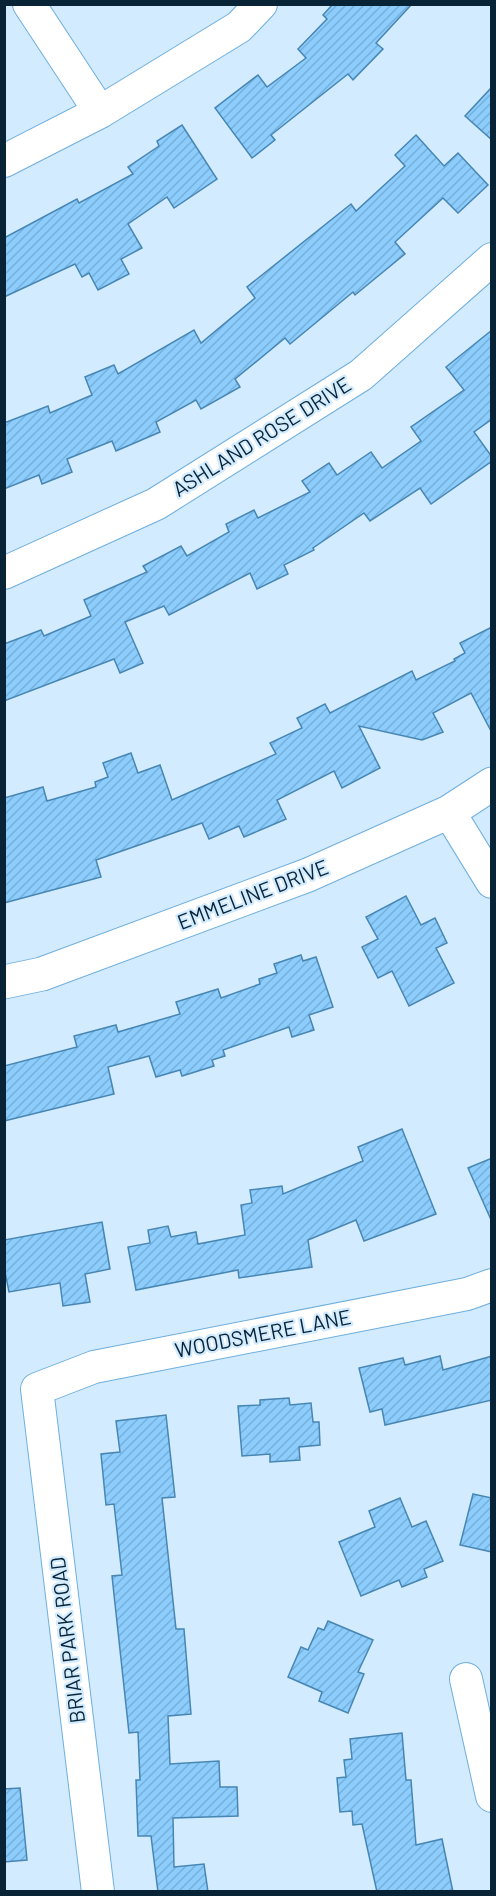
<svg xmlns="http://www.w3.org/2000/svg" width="496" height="1896" viewBox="0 0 496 1896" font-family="Barlow,sans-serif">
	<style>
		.building { fill: url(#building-hatch); stroke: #4786b3; stroke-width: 1.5 }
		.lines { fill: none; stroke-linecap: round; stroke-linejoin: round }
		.minor-casing { stroke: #6fafde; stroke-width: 34 }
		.tertiary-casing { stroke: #6fafde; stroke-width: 35 }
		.minor { stroke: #fff; stroke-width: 32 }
		.tertiary { stroke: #fff; stroke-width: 33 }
		.labels { text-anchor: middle; stroke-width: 4.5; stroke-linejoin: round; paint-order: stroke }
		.street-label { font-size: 21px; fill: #072335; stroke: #d2ebff }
	</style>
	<defs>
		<pattern id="building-hatch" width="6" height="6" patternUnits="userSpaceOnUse" patternTransform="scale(1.5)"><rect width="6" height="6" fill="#8ccdfd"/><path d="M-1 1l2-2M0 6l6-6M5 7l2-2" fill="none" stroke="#77b0d9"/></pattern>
	</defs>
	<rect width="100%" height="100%" fill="#d2ebff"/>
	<!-- building -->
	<g class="building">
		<path d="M333 4H412L376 43 383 49 353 80 348 74 271 135 275 140 252 158 215 108 258 75 267 87 306 58 298 49 327 19 323 15Z"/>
		<path d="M492 87V140L465 116Z"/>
		<path d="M182 125 217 179 174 208 167 197 128 224 142 248 121 259 129 274 98 290 89 273 82 277 75 264 4 297V238L77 199 79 203 133 174 128 167 159 146 157 141Z"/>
		<path d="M416 135 444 166 458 153 488 185 458 213 443 198 395 242 405 254 355 295 353 292 290 344 285 338 235 379 240 387 201 409 196 400 156 422 160 432 116 451 112 441 67 459 72 472 42 484 39 475 4 489V423L48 406 50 413 92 395 85 377 114 365 118 374 194 330 201 343 255 298 247 287 351 204 356 211 405 166 395 155Z"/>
		<path d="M492 330V419L474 432 492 457V461L431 504 420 488 370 521 364 513 313 548 314 550 284 565 288 574 257 589 250 573 169 615 164 606 125 622 143 663 120 673 114 659 4 701V644L41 630 44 636 91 616 84 600 147 572 143 566 181 546 187 556 229 532 226 524 254 510 258 518 310 492 302 481 329 463 337 475 371 452 382 468 421 441 411 427 464 390 446 367Z"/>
		<path d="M492 627V733L471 693 433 713 443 732 422 740 359 726 380 768 342 788 334 771 277 800 286 819 244 837 239 826 209 839 202 823 96 860 101 877 4 903V798L43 787 47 801 96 787 95 782 108 777 103 763 131 753 138 773 160 765 172 800 276 754 270 743 302 728 297 718 325 704 330 713 412 671 416 680 455 661 454 659 465 653 460 643Z"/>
		<path d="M406 896 421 925 435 918 447 943 436 948 454 983 409 1006 392 971 378 978 362 947 378 939 366 917Z"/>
		<path d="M301 955 303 961 316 957 333 1007 309 1015 314 1030 292 1037 289 1027 223 1050 225 1056 212 1060 214 1066 182 1076 180 1070 156 1077 149 1056 108 1067 114 1094 4 1121V1066L77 1047 74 1036 116 1025 118 1032 180 1014 176 1002 218 989 221 998 260 984 259 979 277 973 274 964Z"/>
		<path d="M402 1129 436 1214 364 1241 356 1220 308 1240 312 1267 239 1278 238 1270 136 1290 128 1247 150 1243 148 1230 168 1226 171 1237 196 1232 198 1244 245 1235 241 1205 252 1203 250 1190 282 1186 283 1194 363 1161 358 1147Z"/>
		<path d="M492 1158V1222L468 1168Z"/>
		<path d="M102 1222 110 1269 85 1274 90 1302 63 1306 60 1283 9 1292 4 1267V1240Z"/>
		<path d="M440 1356 443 1370 492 1356V1400L385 1425 382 1409 370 1412 359 1368 403 1358 405 1365Z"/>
		<path d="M289 1398 290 1405 311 1403 313 1422H319L320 1445 299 1447 300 1460 270 1462V1454L242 1456 238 1406 260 1405V1400Z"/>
		<path d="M166 1415 175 1497 162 1498 176 1629H184L191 1714 168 1716 170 1764 219 1761 220 1787H237L238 1816 173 1818 174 1867 204 1864 208 1892H158L151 1836H138L136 1780H140L138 1732 129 1733 112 1576 122 1575 114 1504 106 1505 101 1454 120 1452 116 1421Z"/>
		<path d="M473 1494 492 1498V1552L460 1545Z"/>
		<path d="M400 1498 412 1527 426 1521 443 1561 424 1569 427 1577 402 1587 399 1580 361 1596 339 1542 375 1527 369 1511Z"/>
		<path d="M328 1621 373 1640 358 1672 364 1674 348 1713 319 1701 322 1692 288 1677 301 1647 308 1650 318 1628 324 1630Z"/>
		<path d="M402 1733 406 1780H411L416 1845 442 1839 453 1892H377L362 1824 353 1825 352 1811 340 1812 337 1778 346 1777 344 1760 352 1759 350 1739Z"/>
		<path d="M20 1788 27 1860 4 1862V1789Z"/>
	</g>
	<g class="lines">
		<!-- minor casing -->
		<g class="minor-casing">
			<g id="minor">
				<path d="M29 4 100 112"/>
				<path d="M4 161 100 112 239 27 261 4"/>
				<path d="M4 573 156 504 361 375 492 259"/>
				<path d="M449 812 492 882"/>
				<path d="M466 1679 492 1796"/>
				<path d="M98 1892 37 1389 94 1367 467 1294 492 1285"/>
			</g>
		</g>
		<!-- tertiary casing -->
		<g class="tertiary-casing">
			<path id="tertiary" d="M4 982 42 974 308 875 449 812 492 784"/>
		</g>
		<!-- minor -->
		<use href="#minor" class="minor"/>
		<!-- tertiary -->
		<use href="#tertiary" class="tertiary"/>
	</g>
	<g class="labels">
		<!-- street labels -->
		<g class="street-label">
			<text transform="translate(262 437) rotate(-32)" y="7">ASHLAND ROSE DRIVE</text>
			<text transform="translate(253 895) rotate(-21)" y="7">EMMELINE DRIVE</text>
			<text transform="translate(263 1334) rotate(-11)" y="7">WOODSMERE LANE</text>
			<text transform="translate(68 1640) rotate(-97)" y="7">BRIAR PARK ROAD</text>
		</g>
	</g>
	<!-- border -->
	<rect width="496" height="1896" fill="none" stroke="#072335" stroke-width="12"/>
</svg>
